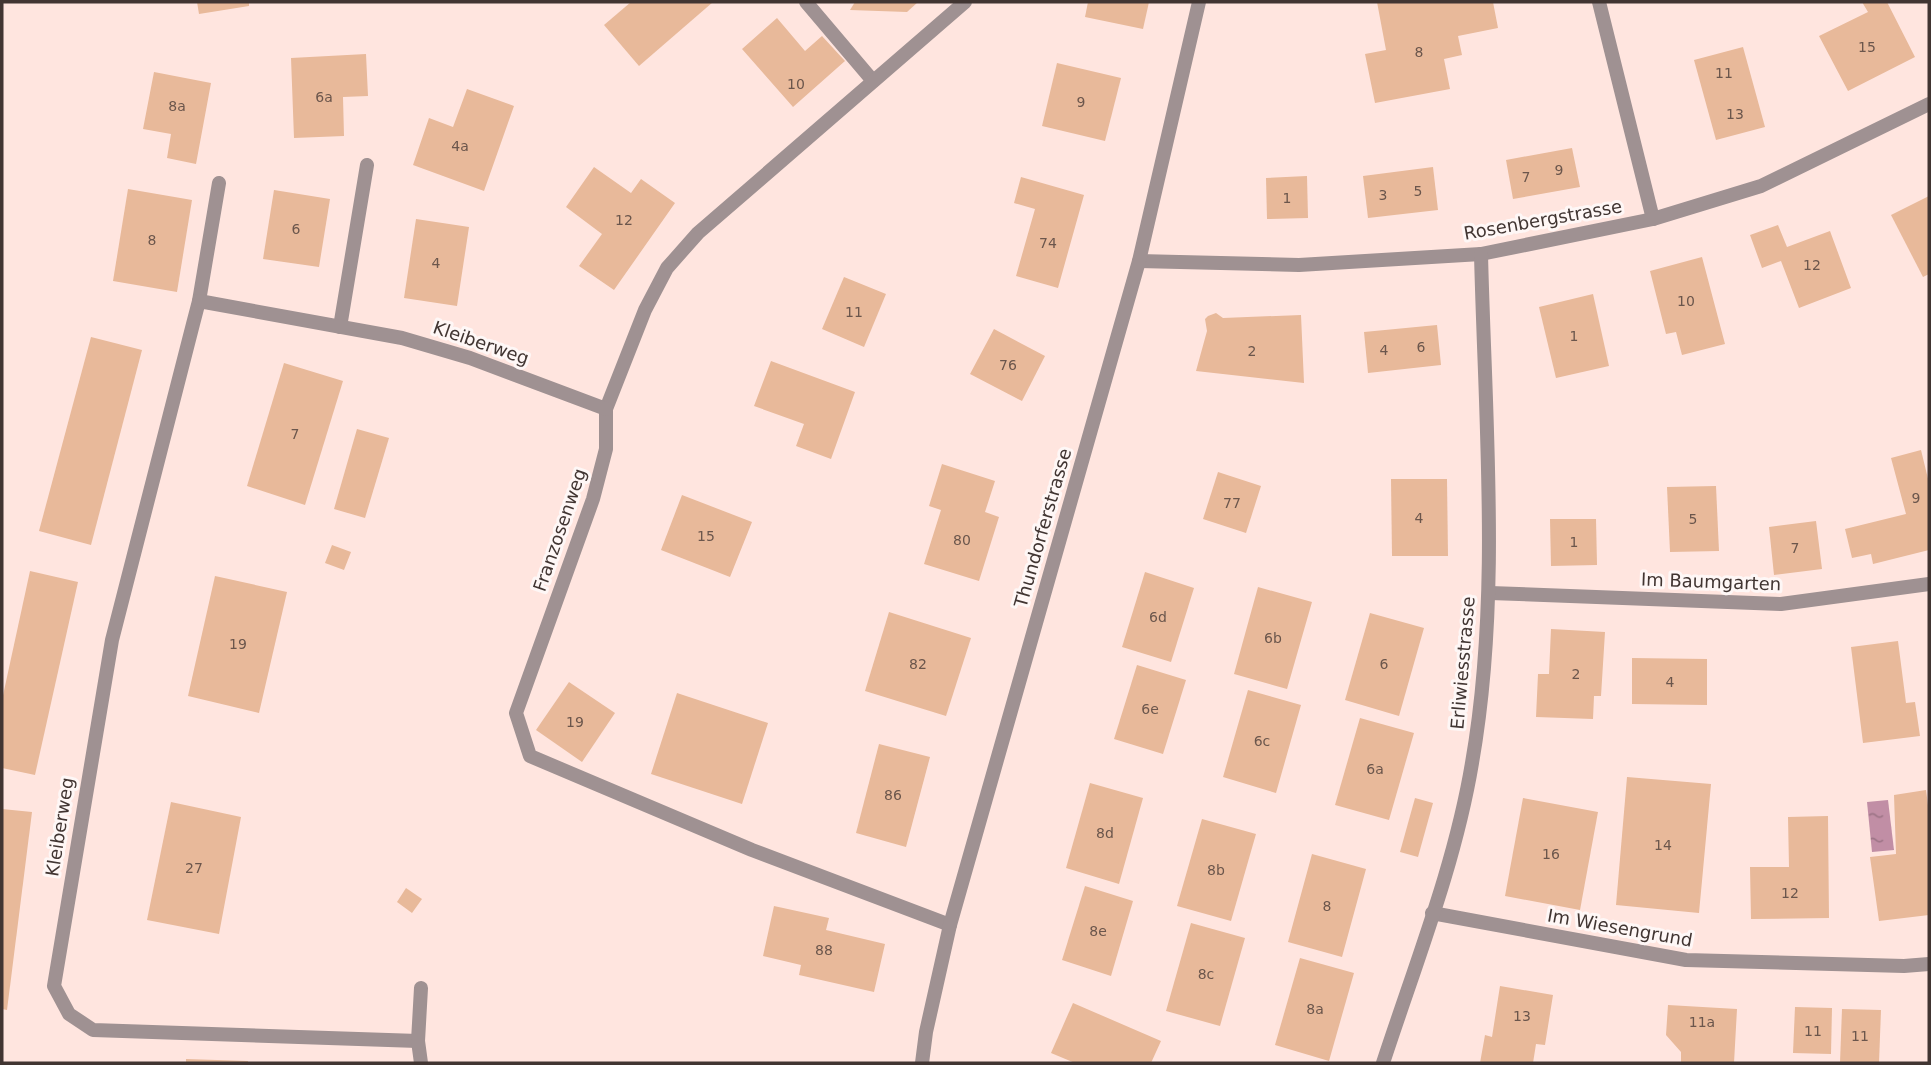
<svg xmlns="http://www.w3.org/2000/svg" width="1931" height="1065" viewBox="0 0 1931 1065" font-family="'DejaVu Sans',sans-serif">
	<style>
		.water { fill: url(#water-ripples) }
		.building { fill: #e8b99a }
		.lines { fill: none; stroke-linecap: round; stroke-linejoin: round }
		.service { stroke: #9f9192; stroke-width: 14 }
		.minor { stroke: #9f9192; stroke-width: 14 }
		.tertiary { stroke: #9f9192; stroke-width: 14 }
		.labels { text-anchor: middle; stroke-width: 6; stroke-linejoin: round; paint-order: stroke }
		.number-label { font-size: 14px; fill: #6b564c }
		.street-label { font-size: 18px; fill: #413532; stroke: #fef7f6 }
	</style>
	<defs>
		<pattern id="water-ripples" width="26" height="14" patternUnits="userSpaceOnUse" patternTransform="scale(1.75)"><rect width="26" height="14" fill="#c18ea5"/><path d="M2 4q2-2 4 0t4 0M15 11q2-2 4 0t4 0" fill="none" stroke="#9e7587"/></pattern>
	</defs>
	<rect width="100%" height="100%" fill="#ffe5df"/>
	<!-- water -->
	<path class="water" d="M1888 800 1894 850 1872 852 1867 802Z"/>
	<!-- building -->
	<g class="building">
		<path d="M197 2H249V6L199 14Z"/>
		<path d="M631 2H713L639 66 604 25Z"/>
		<path d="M855 2H918L907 12 850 10Z"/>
		<path d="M1088 2H1149L1143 29 1085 17Z"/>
		<path d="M1377 2H1493L1498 28 1458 36 1462 55 1444 59 1450 89 1375 103 1365 54 1386 50Z"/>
		<path d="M1862 2H1887L1915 57 1848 91 1819 36 1868 12Z"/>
		<path d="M777 18 805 51 822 36 845 61 793 107 742 49Z"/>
		<path d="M1743 47 1765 127 1716 140 1694 60Z"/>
		<path d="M366 54 368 96 343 97 344 136 294 138 291 58Z"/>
		<path d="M1057 63 1121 78 1105 141 1042 126Z"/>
		<path d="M154 72 211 83 196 164 167 158 171 134 143 129Z"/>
		<path d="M467 89 514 106 484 191 413 165 429 118 453 127Z"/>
		<path d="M1572 148 1580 187 1513 199 1506 160Z"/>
		<path d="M594 167 631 193 641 179 675 203 614 290 579 266 602 234 566 207Z"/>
		<path d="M1433 167 1438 210 1368 218 1363 176Z"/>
		<path d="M1307 176 1308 218 1267 219 1266 178Z"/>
		<path d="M1021 177 1084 195 1058 288 1016 276 1035 209 1014 203Z"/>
		<path d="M128 189 192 200 177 292 113 281Z"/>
		<path d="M274 190 330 199 319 267 263 259Z"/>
		<path d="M1929 196V274L1923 277 1891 215Z"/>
		<path d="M416 219 469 227 457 306 404 298Z"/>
		<path d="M1778 225 1787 247 1830 231 1851 288 1799 308 1781 261 1762 268 1750 235Z"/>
		<path d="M1702 257 1725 344 1682 355 1676 332 1666 334 1650 271Z"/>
		<path d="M844 277 886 294 864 347 822 329Z"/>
		<path d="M1593 294 1609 366 1556 378 1539 307Z"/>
		<path d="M1216 313 1223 318 1301 315 1304 383 1196 371 1207 331 1205 319 1208 316Z"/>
		<path d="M1437 325 1441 365 1368 373 1364 332Z"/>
		<path d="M994 329 1045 356 1022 401 970 374Z"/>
		<path d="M91 337 142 350 91 545 39 531Z"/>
		<path d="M771 361 855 392 831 459 796 446 804 424 754 406Z"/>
		<path d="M284 363 343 381 305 505 247 486Z"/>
		<path d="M357 429 389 438 365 518 334 509Z"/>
		<path d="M1921 450 1929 483V550L1873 564 1871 554 1852 558 1845 529 1906 514 1891 458Z"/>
		<path d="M942 464 995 481 985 512 999 517 979 581 924 564 941 510 929 506Z"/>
		<path d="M1218 472 1261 486 1246 533 1203 519Z"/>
		<path d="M1391 479H1447L1448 556H1392Z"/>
		<path d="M1716 486 1719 551 1670 552 1667 487Z"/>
		<path d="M682 495 752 522 730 577 661 550Z"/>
		<path d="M1550 519H1596L1597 565 1551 566Z"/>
		<path d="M1816 521 1822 569 1774 575 1769 527Z"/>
		<path d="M332 545 351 552 344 570 325 563Z"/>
		<path d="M30 571 78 582 35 775 2 768V700Z"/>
		<path d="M1145 572 1194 588 1171 662 1122 647Z"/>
		<path d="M215 576 287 592 259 713 188 696Z"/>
		<path d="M1258 587 1312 602 1287 689 1234 674Z"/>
		<path d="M889 612 971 638 946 716 865 691Z"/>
		<path d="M1370 613 1424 628 1399 716 1345 700Z"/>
		<path d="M1551 629 1605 632 1601 696H1594L1593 719 1536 717 1538 674H1549Z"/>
		<path d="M1898 641 1906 703 1915 702 1920 736 1863 743 1851 647Z"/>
		<path d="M1632 658 1707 659V705L1632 704Z"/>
		<path d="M1137 665 1186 680 1163 754 1114 739Z"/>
		<path d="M569 682 615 713 582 762 536 730Z"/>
		<path d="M1248 690 1301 705 1276 793 1223 777Z"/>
		<path d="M677 693 768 723 742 804 651 774Z"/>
		<path d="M1360 718 1414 733 1389 820 1335 805Z"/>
		<path d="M879 744 930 757 906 847 856 833Z"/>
		<path d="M1627 777 1711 784 1699 913 1616 905Z"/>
		<path d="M1090 783 1143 798 1119 884 1066 868Z"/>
		<path d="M1926 790 1929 813V915L1879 921 1870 857 1896 854 1894 795Z"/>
		<path d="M1415 798 1433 803 1418 857 1400 852Z"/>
		<path d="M1523 798 1598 812 1580 910 1505 896Z"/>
		<path d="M171 802 241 817 219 934 147 920Z"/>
		<path d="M2 809 32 812 7 1010 2 1009Z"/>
		<path d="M1828 816 1829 918 1751 919 1750 867H1789L1788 817Z"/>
		<path d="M1202 819 1256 834 1231 921 1177 906Z"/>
		<path d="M1312 854 1366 869 1342 957 1288 942Z"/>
		<path d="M1085 886 1133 901 1111 976 1062 960Z"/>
		<path d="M406 888 422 899 412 913 397 902Z"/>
		<path d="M774 906 829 918 826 930 885 944 874 992 799 975 801 965 763 956Z"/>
		<path d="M1191 923 1245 938 1220 1026 1166 1011Z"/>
		<path d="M1300 958 1354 973 1329 1061 1275 1045Z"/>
		<path d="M1500 986 1553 995 1545 1045 1536 1044 1533 1063H1480L1485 1035 1492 1037Z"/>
		<path d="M1073 1003 1161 1041 1151 1063H1075L1051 1053Z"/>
		<path d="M1668 1005 1737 1009 1734 1063H1681V1052L1666 1035Z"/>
		<path d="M1795 1007 1832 1008 1831 1054 1793 1053Z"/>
		<path d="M1842 1009 1881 1010 1879 1063H1840Z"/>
		<path d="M186 1059 248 1061V1063H186Z"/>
	</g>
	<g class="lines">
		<!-- service -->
		<g class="service">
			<path d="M806 2 873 81"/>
			<path d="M199 301 219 183"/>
			<path d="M340 327 367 165"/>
		</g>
		<!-- minor -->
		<g class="minor">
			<path d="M1599 2 1653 219"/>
			<path d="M1139 261 1299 265 1481 254 1653 219 1761 186 1929 104"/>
			<path d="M1490 593 1781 604 1929 584"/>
			<path d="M1432 913 1686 960 1904 966 1929 964"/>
			<path d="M950 925 752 850 530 756 516 713 593 499 606 449V409L645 310 667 268 698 233 965 2"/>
			<path d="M418 1041 93 1030 69 1014 54 986 112 640 193 324 199 301 402 338 470 358 606 409"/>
			<path d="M421 1063 418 1041 421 988"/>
			<path d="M1383 1063C1415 965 1455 865 1472 763 1501 597 1485 422 1481 254"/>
		</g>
		<!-- tertiary -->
		<path class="tertiary" d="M922 1063 926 1032 950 925 1139 261 1199 2"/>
	</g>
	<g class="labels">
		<!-- number labels -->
		<g class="number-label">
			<text x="1867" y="52">15</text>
			<text x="1419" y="57">8</text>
			<text x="1724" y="78">11</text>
			<text x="796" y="89">10</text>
			<text x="324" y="102">6a</text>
			<text x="1081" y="107">9</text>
			<text x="177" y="111">8a</text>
			<text x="1735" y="119">13</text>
			<text x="460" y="151">4a</text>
			<text x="1559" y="175">9</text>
			<text x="1526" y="182">7</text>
			<text x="1418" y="196">5</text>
			<text x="1383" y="200">3</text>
			<text x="1287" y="203">1</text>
			<text x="624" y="225">12</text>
			<text x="296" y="234">6</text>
			<text x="152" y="245">8</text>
			<text x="1048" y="248">74</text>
			<text x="436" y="268">4</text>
			<text x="1812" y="270">12</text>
			<text x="1686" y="306">10</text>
			<text x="854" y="317">11</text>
			<text x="1574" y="341">1</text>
			<text x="1421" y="352">6</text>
			<text x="1384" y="355">4</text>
			<text x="1252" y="356">2</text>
			<text x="1008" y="370">76</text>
			<text x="295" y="439">7</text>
			<text x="1916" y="503">9</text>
			<text x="1232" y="508">77</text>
			<text x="1419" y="523">4</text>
			<text x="1693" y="524">5</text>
			<text x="706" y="541">15</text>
			<text x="962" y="545">80</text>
			<text x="1574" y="547">1</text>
			<text x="1795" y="553">7</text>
			<text x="1158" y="622">6d</text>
			<text x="1273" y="643">6b</text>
			<text x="238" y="649">19</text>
			<text x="918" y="669">82</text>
			<text x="1384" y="669">6</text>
			<text x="1576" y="679">2</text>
			<text x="1670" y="687">4</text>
			<text x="1150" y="714">6e</text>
			<text x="575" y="727">19</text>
			<text x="1262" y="746">6c</text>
			<text x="1375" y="774">6a</text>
			<text x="893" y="800">86</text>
			<text x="1105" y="838">8d</text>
			<text x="1663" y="850">14</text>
			<text x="1551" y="859">16</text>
			<text x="194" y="873">27</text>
			<text x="1216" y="875">8b</text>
			<text x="1790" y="898">12</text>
			<text x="1327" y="911">8</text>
			<text x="1098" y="936">8e</text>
			<text x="824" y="955">88</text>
			<text x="1206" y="979">8c</text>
			<text x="1315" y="1014">8a</text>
			<text x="1522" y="1021">13</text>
			<text x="1702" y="1027">11a</text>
			<text x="1813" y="1036">11</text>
			<text x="1860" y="1041">11</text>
		</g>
		<!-- street labels -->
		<g class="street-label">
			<text transform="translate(1543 220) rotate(-10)" y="6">Rosenbergstrasse</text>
			<text transform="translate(481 343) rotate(19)" y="6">Kleiberweg</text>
			<text transform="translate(1043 528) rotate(-74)" y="6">Thundorferstrasse</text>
			<text transform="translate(560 530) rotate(-71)" y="6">Franzosenweg</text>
			<text transform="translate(1711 582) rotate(2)" y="6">Im Baumgarten</text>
			<text transform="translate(1463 663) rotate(-85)" y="6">Erliwiesstrasse</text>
			<text transform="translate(60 827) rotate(-81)" y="6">Kleiberweg</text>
			<text transform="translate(1620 928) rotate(10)" y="6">Im Wiesengrund</text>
		</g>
	</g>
	<!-- border -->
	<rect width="1931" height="1065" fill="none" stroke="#413532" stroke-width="7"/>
</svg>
